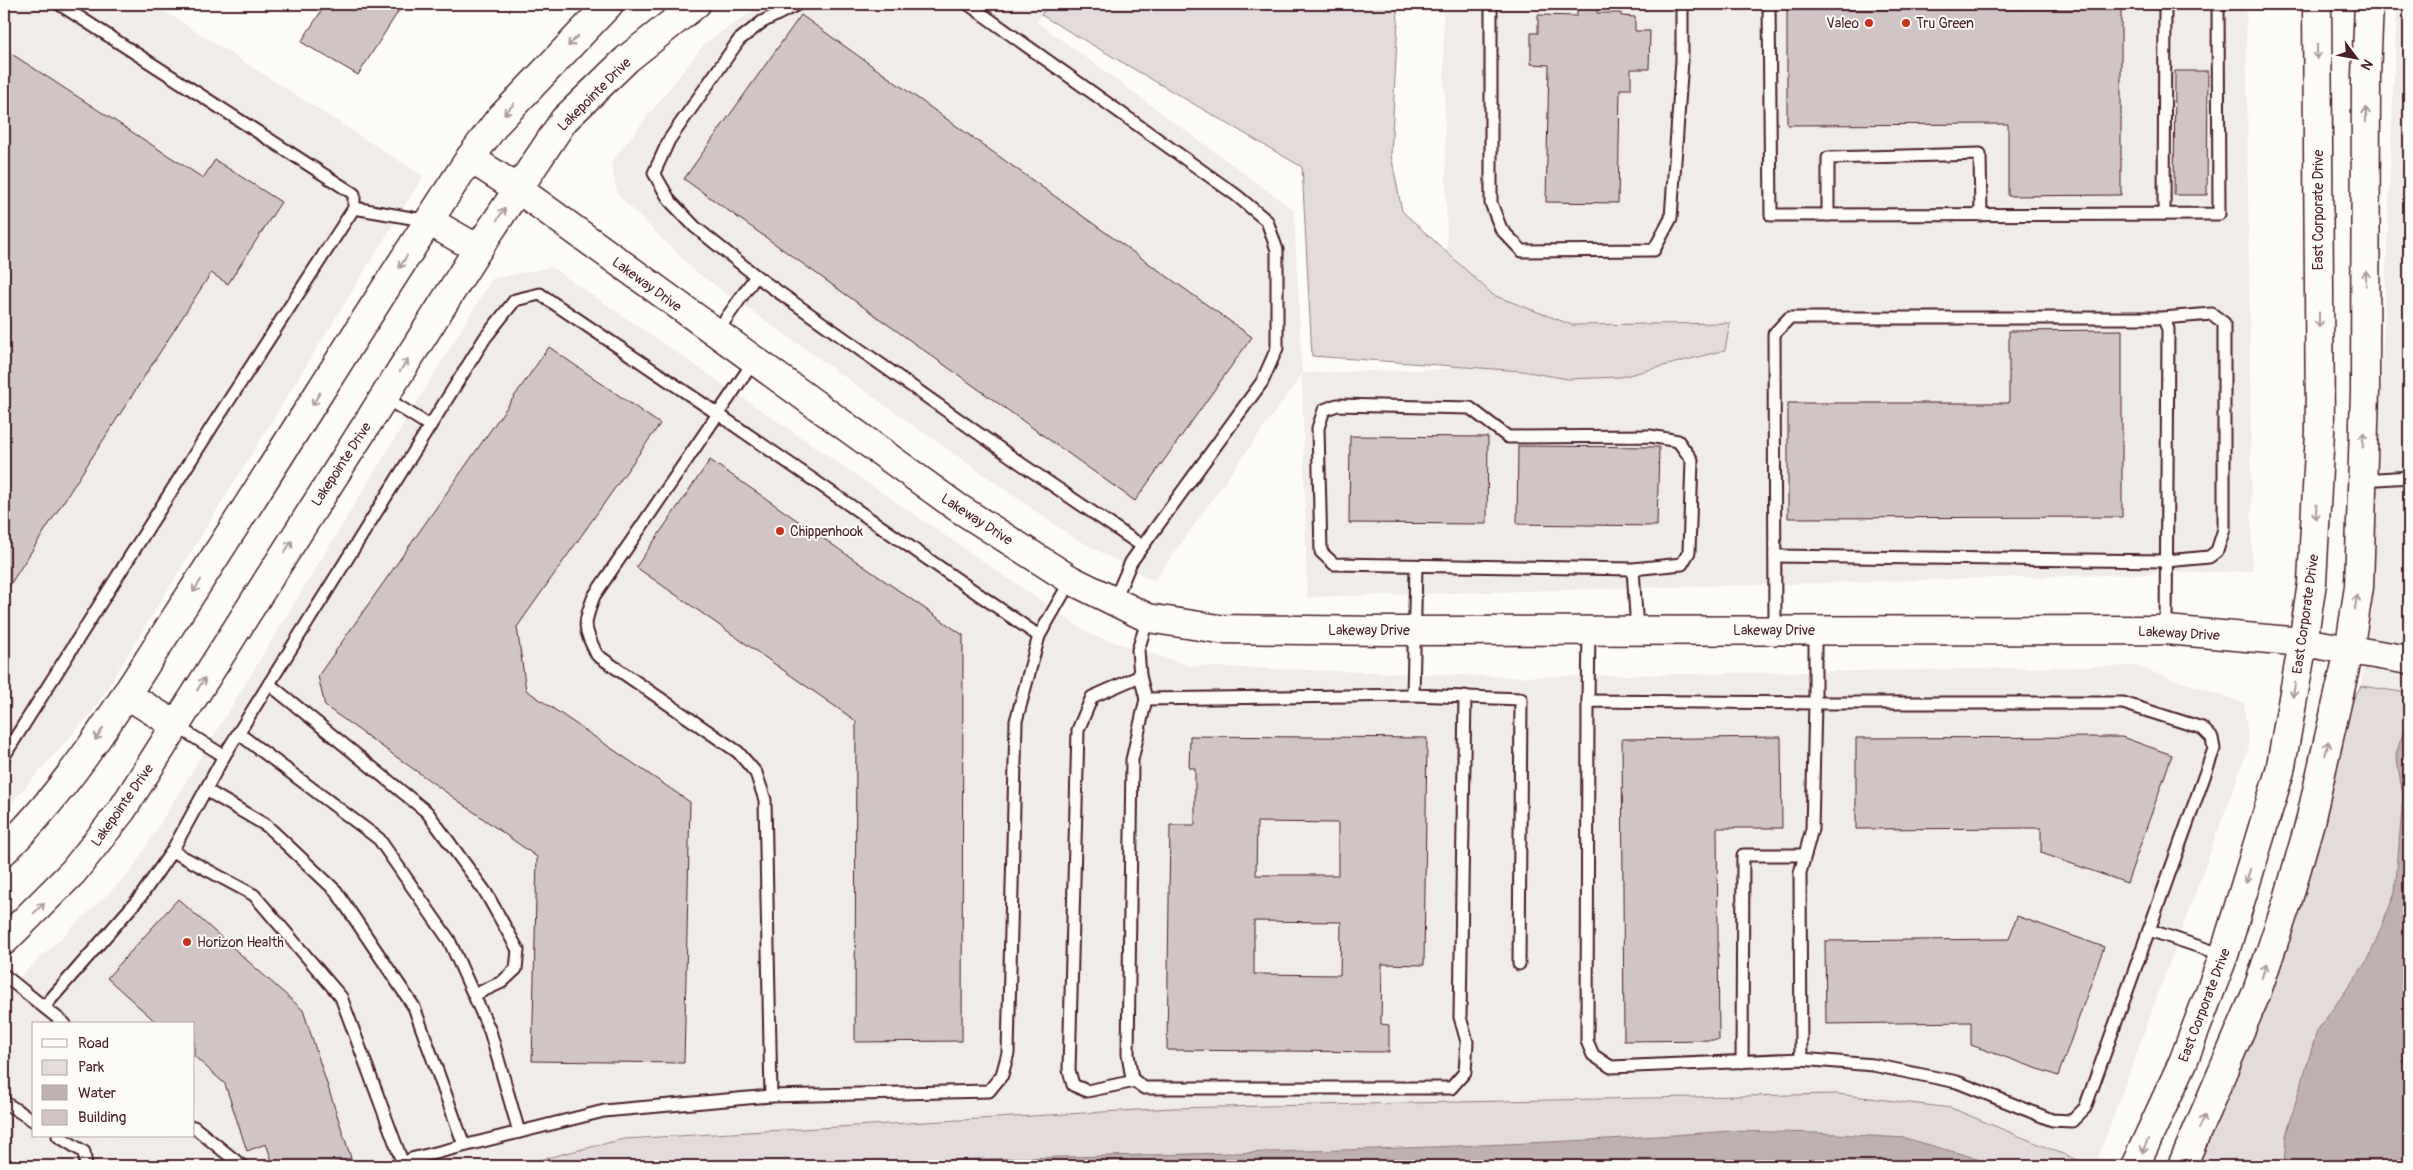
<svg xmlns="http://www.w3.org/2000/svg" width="2413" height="1170" viewBox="0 0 2413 1170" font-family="Pangolin,sans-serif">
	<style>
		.built { fill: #f0ece8; fill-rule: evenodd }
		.green { fill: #e3dcda; stroke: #967e82 }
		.water { fill: #c0b1b1; stroke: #91777b }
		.building { fill: #d0c5c4; stroke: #4a1f2b; fill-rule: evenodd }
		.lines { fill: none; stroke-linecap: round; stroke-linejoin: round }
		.lane-casing { stroke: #4a1f2b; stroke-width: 15 }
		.secondary-casing { stroke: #4a1f2b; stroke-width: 31 }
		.lane { stroke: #fdfcf7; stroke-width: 11 }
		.secondary { stroke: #fdfcf7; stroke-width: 28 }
		.oneway { stroke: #ac999b }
		.poi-dot { fill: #c8321e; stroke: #fdfcf7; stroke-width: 2 }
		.labels { text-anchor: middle; stroke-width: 4; stroke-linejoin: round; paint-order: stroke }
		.poi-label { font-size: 14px; fill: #4a1f2b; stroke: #fdfcf7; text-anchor: start }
		.street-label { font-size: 14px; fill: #4a1f2b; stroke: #fdfcf7 }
	</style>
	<rect width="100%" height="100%" fill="#fdfcf7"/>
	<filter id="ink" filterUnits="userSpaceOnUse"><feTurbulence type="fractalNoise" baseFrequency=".02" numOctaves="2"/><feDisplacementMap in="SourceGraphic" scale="10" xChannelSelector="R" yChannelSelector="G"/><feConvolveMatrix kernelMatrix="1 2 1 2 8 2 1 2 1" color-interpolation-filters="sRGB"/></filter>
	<g filter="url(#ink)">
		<!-- built -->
		<g class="built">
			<path d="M4 4H153L423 176 93 711 4 811Z"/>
			<path d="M764 4H1048L1037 22 1294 210 1302 373 1449 369 1443 4H2246L2252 571 1307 597 1302 374 1154 581 1071 536 696 272 618 195 611 163 706 42Z"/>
			<path d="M2397 4H2409V693L2361 686 2372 612Z"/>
			<path d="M551 267 1091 635 1191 666 1515 677 2135 666 2244 703 2249 746 2095 1166 1951 1108 1837 1094 1173 1108 624 1139 514 1166H4V992L130 873 492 279ZM34 1024H194V1136H34Z"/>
		</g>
		<!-- green -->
		<g class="green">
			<path d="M1048 4H1396L1398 20 1391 155 1402 211 1493 295 1572 325 1730 323 1725 350 1621 377 1568 379 1522 371 1312 356 1302 167 1041 15Z"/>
			<path d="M2361 686 2409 693V1166H2197L2280 958 2350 704Z"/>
			<path d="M1837 1094 1951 1108 2092 1166H514L624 1139 1173 1108Z"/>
		</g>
		<!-- water -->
		<g class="water">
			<path d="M2407 721 2409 722V1166H2284L2286 1135 2317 1031 2369 958 2395 893 2403 796 2396 754Z"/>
			<path d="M1731 1131 1819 1133 1905 1138 1965 1155 1997 1166H764C1086 1153 1409 1155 1731 1131Z"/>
		</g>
		<!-- building -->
		<g class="building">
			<path d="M326 4H403L358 75 301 42Z"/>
			<path d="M1577 4H1597V13H1621V16L1635 17V31H1650L1649 69H1631V89H1620L1618 203 1546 202 1549 65 1531 64V33H1538V15L1577 16Z"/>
			<path d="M2121 9V195L2008 196V124L1787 125V10Z"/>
			<path d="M801 15 1252 337 1135 501 684 179Z"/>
			<path d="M4 49 203 178 215 160 281 202 228 284 211 273 4 594Z"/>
			<path d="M2175 71H2208L2207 195H2174Z"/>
			<path d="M2122 330V517L1788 518V403H2009V331Z"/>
			<path d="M549 347 660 424 517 627 526 690 690 802 684 1063 532 1061 537 857 325 706 318 676Z"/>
			<path d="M1350 436 1488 437 1487 524 1349 523Z"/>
			<path d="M1518 446 1659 447 1657 526 1517 524Z"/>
			<path d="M710 460 963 635 962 1041 855 1042 856 721 636 567Z"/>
			<path d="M1190 736 1427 738 1424 965 1382 964 1381 1024 1389 1025V1052L1167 1050 1170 825H1195V768H1189ZM1257 822 1338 823V875H1256ZM1254 921 1341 922 1340 975 1254 974Z"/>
			<path d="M1781 737 1782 828H1717L1719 1040 1624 1041 1622 739Z"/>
			<path d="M2122 737 2172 755 2127 883 2041 853V828L1856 829V738Z"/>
			<path d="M178 899 303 1010 351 1158 324 1166H274L266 1144 247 1151 225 1084 194 1056V1024H158L107 978Z"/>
			<path d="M2017 916 2104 947 2058 1076 1971 1045V1022L1826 1024 1825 941 2009 939Z"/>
		</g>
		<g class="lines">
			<!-- lane casing -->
			<g class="lane-casing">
				<g id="lane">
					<path d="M798 4 762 22 739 40 669 140 654 173 670 201 695 227 756 276 1023 465 1142 546"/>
					<path d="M968 4 1236 195 1267 221 1277 250V348L1262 382 1131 562 1114 601"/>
					<path d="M1491 4V203L1501 229 1522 251 1654 250 1671 218 1682 60V4"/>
					<path d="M1769 4 1771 215 2219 214 2218 4"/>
					<path d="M354 208 429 221"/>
					<path d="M2164 214 2165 4"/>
					<path d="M1828 215V158L1980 154 1981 215"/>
					<path d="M716 333 756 276"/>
					<path d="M754 361 594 596C583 625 583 627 597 655L738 752 756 773 765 800 771 1096"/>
					<path d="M384 397 430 426"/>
					<path d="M2363 480 2409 477"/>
					<path d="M1775 556 2166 561 2209 557 2217 551 2224 529V323L2212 314 2163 318"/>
					<path d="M1416 566 1413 695 1521 699 1519 964"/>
					<path d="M1633 569 1334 564 1321 552 1318 428 1324 410 1337 405 1470 408 1508 437 1650 436 1678 441 1692 460 1689 552 1682 564 1633 569 1637 631"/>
					<path d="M1148 618 1138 650 1140 676 1146 699 1132 760 1128 1054 1132 1079 1144 1088H1451L1465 1072 1467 1042 1460 1017 1465 696"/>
					<path d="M1775 631 1774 334 1789 318H2163L2168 329 2166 630"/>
					<path d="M269 684 427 812 486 893 518 950 516 969 502 982 474 995"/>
					<path d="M1146 699 1413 695"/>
					<path d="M1588 701 1589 631"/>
					<path d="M175 725 224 756"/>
					<path d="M238 733 379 839 449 940 490 1031 519 1132"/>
					<path d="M4 756 213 425 354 208V194L59 4"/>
					<path d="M206 790 267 826 336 891 414 1007 464 1145"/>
					<path d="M172 851 254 895 341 997 403 1164"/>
					<path d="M2149 930 2224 955"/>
					<path d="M4 975 65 1024"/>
					<path d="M44 1007 141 896 172 851 224 756 485 338 515 300 540 294 718 414 1039 636"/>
					<path d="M1801 1059 1800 873 1812 829 1815 703 1588 701 1587 1041 1593 1055 1611 1067 1801 1059 1873 1065 1957 1082 2052 1120 2072 1121 2085 1108 2214 749 2212 738 2202 728 2123 703H1815V630"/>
					<path d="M1742 1062 1743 855H1805"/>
					<path d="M1135 1081 1087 1091 1073 1085 1069 1070 1078 730 1092 697 1140 676"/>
					<path d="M4 1102 34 1121"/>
					<path d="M194 1127 242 1166"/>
					<path d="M58 1136 84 1152 86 1166"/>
					<path d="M401 1166 411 1159 604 1111 771 1096 989 1091 1002 1075 1008 1053 1016 721 1039 636 1071 580"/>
				</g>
			</g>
			<!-- secondary casing -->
			<g class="secondary-casing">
				<g id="secondary">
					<path d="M470 158 518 189 957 507 1071 580 1148 618 1219 629 1384 631 2166 630 2303 642 2409 660"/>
					<path d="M429 221 478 249"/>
					<path d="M126 694 175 725"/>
					<path d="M4 851C75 782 126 694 180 611 278 461 371 307 470 158L497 122 609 4"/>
					<path d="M4 941 73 872 122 810 478 249 564 120 627 59 696 4"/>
					<path d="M2135 1166 2183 1062 2224 955 2280 771 2303 642 2312 583 2320 431 2317 4"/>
					<path d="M2182 1166 2256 994 2287 903 2310 822 2325 755 2349 651 2359 587 2365 392 2366 75 2369 4"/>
				</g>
			</g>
			<!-- lane -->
			<use href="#lane" class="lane"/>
			<!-- secondary -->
			<use href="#secondary" class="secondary"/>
		</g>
		<!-- one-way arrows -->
		<defs><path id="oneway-shaft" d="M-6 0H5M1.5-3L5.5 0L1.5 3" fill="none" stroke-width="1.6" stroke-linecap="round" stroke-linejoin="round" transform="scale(1.25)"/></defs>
		<g class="oneway">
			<use href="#oneway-shaft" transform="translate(573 41) rotate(133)"/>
			<use href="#oneway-shaft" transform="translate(2317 52) rotate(90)"/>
			<use href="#oneway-shaft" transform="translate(509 109) rotate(133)"/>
			<use href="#oneway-shaft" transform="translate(2366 115) rotate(-90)"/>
			<use href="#oneway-shaft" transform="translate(501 214) rotate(-57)"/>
			<use href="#oneway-shaft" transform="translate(403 262) rotate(122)"/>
			<use href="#oneway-shaft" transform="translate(2366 278) rotate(-90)"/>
			<use href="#oneway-shaft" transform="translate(2319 320) rotate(90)"/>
			<use href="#oneway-shaft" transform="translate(404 365) rotate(-57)"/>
			<use href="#oneway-shaft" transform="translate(316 399) rotate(122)"/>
			<use href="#oneway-shaft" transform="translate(2363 440) rotate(-88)"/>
			<use href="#oneway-shaft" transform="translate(2316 512) rotate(93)"/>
			<use href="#oneway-shaft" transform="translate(288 547) rotate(-57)"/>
			<use href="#oneway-shaft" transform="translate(197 586) rotate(123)"/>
			<use href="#oneway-shaft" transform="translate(2356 602) rotate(-81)"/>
			<use href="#oneway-shaft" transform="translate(201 684) rotate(-58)"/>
			<use href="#oneway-shaft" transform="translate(2294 690) rotate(100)"/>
			<use href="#oneway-shaft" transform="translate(99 734) rotate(124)"/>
			<use href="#oneway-shaft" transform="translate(2327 748) rotate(-77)"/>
			<use href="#oneway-shaft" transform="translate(2248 876) rotate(107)"/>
			<use href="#oneway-shaft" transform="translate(39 908) rotate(-46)"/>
			<use href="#oneway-shaft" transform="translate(2264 971) rotate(-71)"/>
			<use href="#oneway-shaft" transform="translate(2202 1122) rotate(-66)"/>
			<use href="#oneway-shaft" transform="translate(2145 1146) rotate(114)"/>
		</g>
	</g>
	<!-- markers -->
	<g class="poi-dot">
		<circle cx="1869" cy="23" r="5"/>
		<circle cx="1906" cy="23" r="5"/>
		<circle cx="780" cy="531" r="5"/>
		<circle cx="187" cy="942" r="5"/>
	</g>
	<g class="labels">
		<!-- poi labels -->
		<g class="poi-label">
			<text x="1859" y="28" text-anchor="end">Valeo</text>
			<text x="1916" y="28">Tru Green</text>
			<text x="790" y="536">Chippenhook</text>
			<text x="197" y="947">Horizon Health</text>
		</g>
		<!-- street labels -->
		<g class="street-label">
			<text transform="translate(594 94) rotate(-45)" y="5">Lakepointe Drive</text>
			<text transform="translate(2318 210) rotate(-90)" y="5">East Corporate Drive</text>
			<text transform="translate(647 284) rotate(36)" y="5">Lakeway Drive</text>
			<text transform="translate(341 464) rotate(-57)" y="5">Lakepointe Drive</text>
			<text transform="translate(977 519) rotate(33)" y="5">Lakeway Drive</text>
			<text transform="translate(2305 614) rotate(-82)" y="5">East Corporate Drive</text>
			<text x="1369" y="635">Lakeway Drive</text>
			<text x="1774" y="635">Lakeway Drive</text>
			<text transform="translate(2179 633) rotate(3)" y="5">Lakeway Drive</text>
			<text transform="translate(122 805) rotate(-55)" y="5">Lakepointe Drive</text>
			<text transform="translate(2204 1005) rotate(-69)" y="5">East Corporate Drive</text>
		</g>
	</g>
	<!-- margin -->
	<rect width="2413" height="1170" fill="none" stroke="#fdfcf7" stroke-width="20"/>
	<rect x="10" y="10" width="2393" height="1150" fill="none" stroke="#4a1f2b" stroke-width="2" filter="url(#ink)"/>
	<!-- legend -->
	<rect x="32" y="1022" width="162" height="115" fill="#fdfcf7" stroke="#b5a4a5"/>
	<rect x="42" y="1039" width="25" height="8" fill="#fdfcf7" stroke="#b5a4a5"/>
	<text x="78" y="1048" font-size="15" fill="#4a1f2b">Road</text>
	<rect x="42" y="1060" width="25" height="15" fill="#e3dcda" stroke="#b5a4a5"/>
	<text x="78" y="1072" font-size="15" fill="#4a1f2b">Park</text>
	<rect x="42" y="1085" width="25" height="15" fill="#c0b1b1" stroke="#b5a4a5"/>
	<text x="78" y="1098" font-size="15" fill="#4a1f2b">Water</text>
	<rect x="42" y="1110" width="25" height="15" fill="#d0c5c4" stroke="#b5a4a5"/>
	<text x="78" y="1122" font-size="15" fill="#4a1f2b">Building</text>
	<!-- north arrow -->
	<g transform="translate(2356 58) rotate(122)" stroke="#fdfcf7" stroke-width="4" paint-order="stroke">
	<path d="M0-4L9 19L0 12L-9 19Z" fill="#4a1f2b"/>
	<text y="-8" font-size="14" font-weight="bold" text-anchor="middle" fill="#4a1f2b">N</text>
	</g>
</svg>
